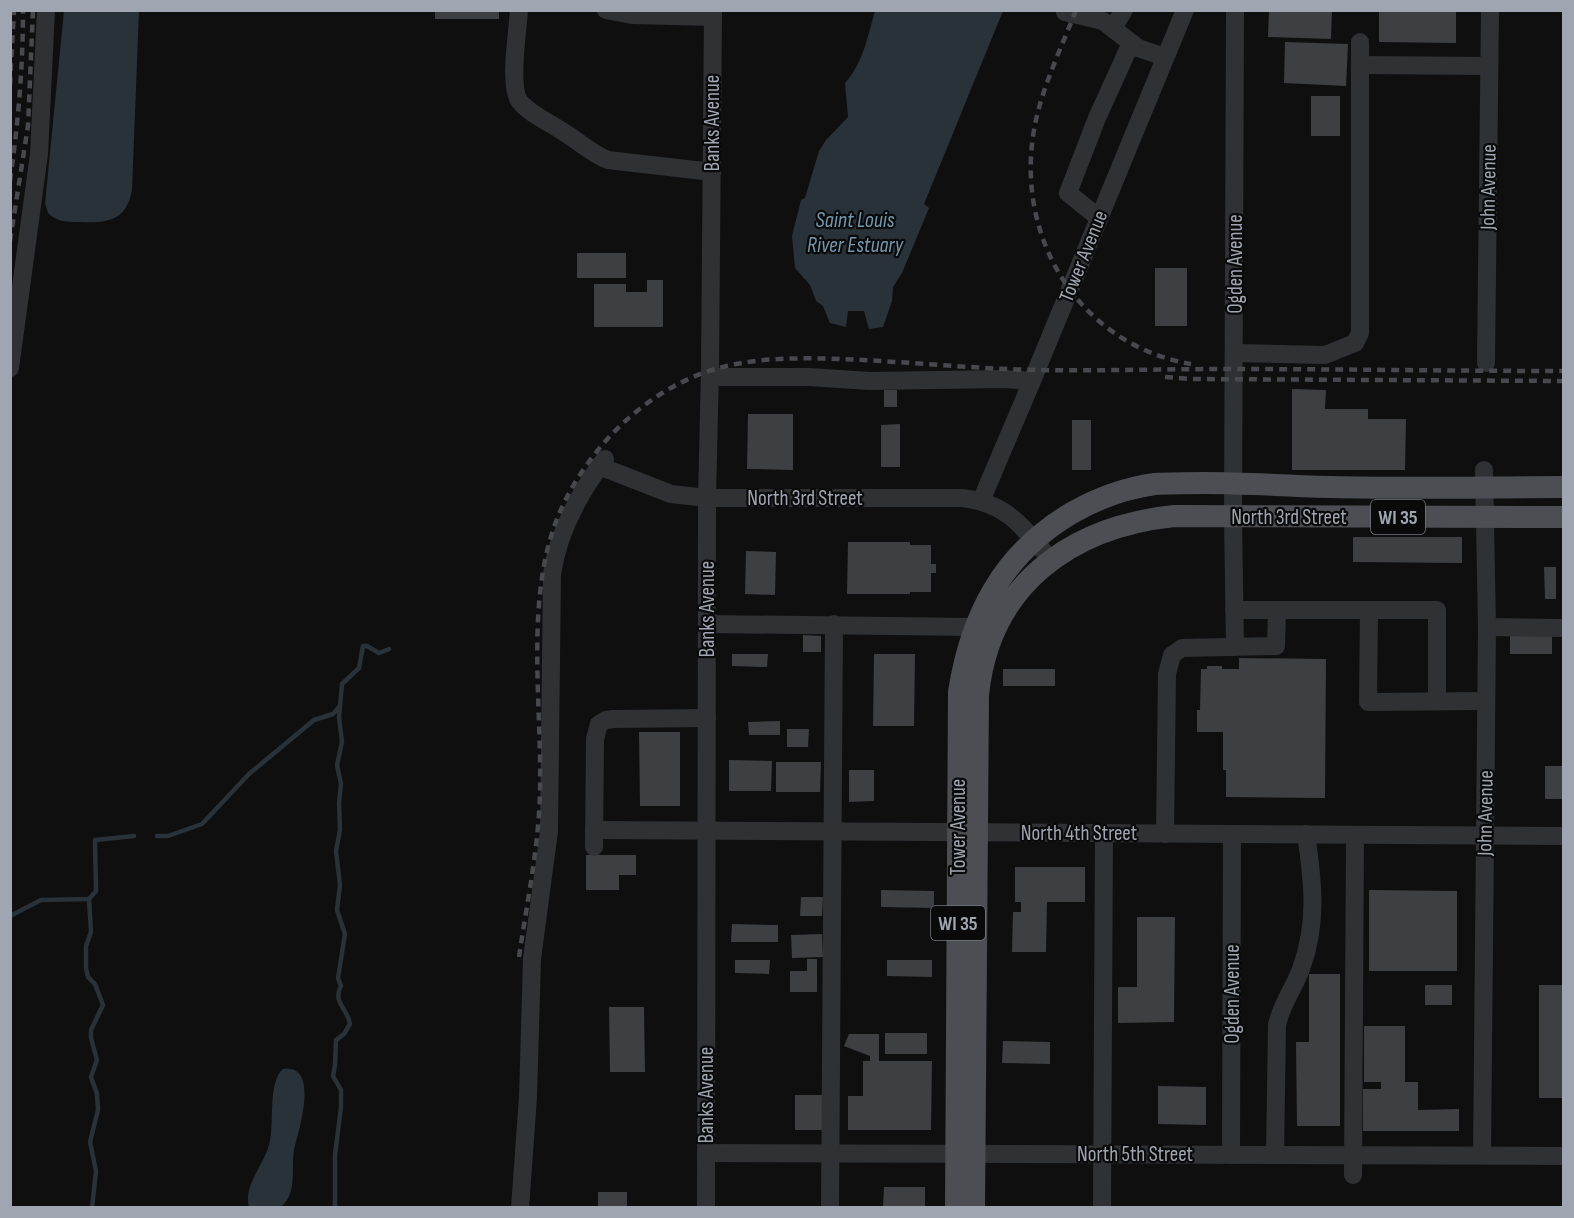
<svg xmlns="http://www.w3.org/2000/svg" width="1574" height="1218" viewBox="0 0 1574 1218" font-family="'Sofia Sans Condensed',sans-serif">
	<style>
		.water { fill: #293238 }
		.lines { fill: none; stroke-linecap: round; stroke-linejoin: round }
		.stream { stroke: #293238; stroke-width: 4.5 }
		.building { fill: #3e3f43 }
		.minor { stroke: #303135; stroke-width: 18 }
		.major { stroke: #4c4e54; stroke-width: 22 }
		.rail { stroke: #47494e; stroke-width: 4.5; stroke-dasharray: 8 6; stroke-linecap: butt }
		.labels { text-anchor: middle; stroke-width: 4.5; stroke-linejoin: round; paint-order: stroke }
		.shield { fill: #0a0a0b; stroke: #73777f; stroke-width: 1.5 }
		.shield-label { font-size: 20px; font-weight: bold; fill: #a0a6b1 }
		.street-label { font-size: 21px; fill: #a0a6b1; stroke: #0a0a0b }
		.water-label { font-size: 22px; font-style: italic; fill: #7597ae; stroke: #0a0a0b }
	</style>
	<rect width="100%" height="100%" fill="#0f0f10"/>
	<!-- water -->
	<g class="water">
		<path d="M64 11H139L132 190C126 222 107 223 79 222 67 222 57 222 48 213L45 203Z"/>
		<path d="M875 11H1003L924 204 929 208 902 273 893 287 892 301 883 327 869 329 864 311H848L846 327 830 323 823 306 816 301 810 285 795 268 792 236 801 200 805 198 819 151 826 140 848 117 845 83C863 64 868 35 875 11Z"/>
		<path d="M283 1069C321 1063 298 1133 294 1150 291 1167 297 1190 284 1204 277 1211 258 1208 249 1207 243 1184 265 1165 270 1141 274 1122 268 1081 283 1069Z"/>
	</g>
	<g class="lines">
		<!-- stream -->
		<g class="stream">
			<path d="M157 836H168L202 824 249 774 314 720 333 714 340 706"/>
			<path d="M89 899 91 932 86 946V968L88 977 95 984 103 1005 91 1030V1038L97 1060 91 1077 97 1094 98 1110 90 1142 96 1171 92 1208"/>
			<path d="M10 916 41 900 89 899 96 891 95 840 134 836"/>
			<path d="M335 1208V1155L341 1107V1090L333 1076 335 1065 336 1040 344 1034 350 1024C348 1009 332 1002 341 986L338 978 345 934 337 910 340 885 336 851 340 830 339 803 341 784 337 765 342 742 339 717 342 684 359 668 363 646H367L379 653 389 649"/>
		</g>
	</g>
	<!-- building -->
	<g class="building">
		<rect x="435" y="10" width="64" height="9"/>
		<path d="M1269 10H1332L1331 39 1268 37Z"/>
		<path d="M1379 10H1456V43L1379 42Z"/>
		<path d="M1285 42 1348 44 1346 86 1284 83Z"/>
		<rect x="1311" y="96" width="29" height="40"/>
		<rect x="577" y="253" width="49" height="25"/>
		<rect x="1155" y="268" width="32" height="58"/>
		<path d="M647 280H663V327H594V284H626V292H647Z"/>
		<path d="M1292 389 1326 390 1325 409H1368V419H1406L1405 470H1292Z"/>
		<rect x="884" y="390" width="13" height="17"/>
		<path d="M748 414H793V470L747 469Z"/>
		<rect x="1072" y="420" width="19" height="50"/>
		<path d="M900 424V467H881V425Z"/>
		<path d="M1353 537H1462V563L1353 562Z"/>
		<path d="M848 542H910V545H931V564H936V573H931V592H910V594H847Z"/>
		<path d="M746 551 776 552 775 595 745 594Z"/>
		<path d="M1544 567H1556V599H1545Z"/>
		<rect x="1510" y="633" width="42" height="21"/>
		<path d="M803 635 821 636V652H803Z"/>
		<path d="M732 654H768L767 667 732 666Z"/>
		<path d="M874 654H915L914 726H873Z"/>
		<path d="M1239 658 1326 659 1325 798 1226 797V770H1223V732H1197V710H1200L1201 669H1207V666H1222V669H1239Z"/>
		<rect x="1003" y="669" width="52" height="17"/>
		<path d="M780 721V735H749L748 722Z"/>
		<path d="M787 729H809L808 747H787Z"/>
		<path d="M639 732H680V806H640Z"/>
		<path d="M729 760 772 761 771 791H729Z"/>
		<path d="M776 762H821L820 792H776Z"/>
		<rect x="1545" y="766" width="19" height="33"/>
		<path d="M849 770H874V801L849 802Z"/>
		<path d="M586 855H636V875H619V890H586Z"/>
		<path d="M1015 867H1085V902H1047L1046 952H1012L1013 912H1021V902H1015Z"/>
		<path d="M881 890 934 891V908L881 907Z"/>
		<path d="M1369 890 1457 891V971H1369Z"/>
		<path d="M801 897H823L822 916H800Z"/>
		<path d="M1137 917H1175L1174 1022 1118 1023V987H1137Z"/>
		<path d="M732 924 778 925V942H731Z"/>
		<path d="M822 934 823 957 792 958 791 935Z"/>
		<path d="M807 959H817V992H790V971H807Z"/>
		<path d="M735 960H770L769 974 735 973Z"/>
		<path d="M887 960H932V977L887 976Z"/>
		<path d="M1309 974H1340V1126H1297L1296 1042H1309Z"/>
		<rect x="1425" y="985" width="27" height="20"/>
		<rect x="1539" y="985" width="25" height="113"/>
		<path d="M609 1007H644L645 1072H610Z"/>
		<path d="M1364 1026H1405V1082H1418V1110L1459 1109V1131H1363V1089H1381V1082H1364Z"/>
		<rect x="885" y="1033" width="42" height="21"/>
		<path d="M849 1034H879V1061H932L931 1130H848V1096H863V1061H870V1056L844 1046Z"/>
		<path d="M1003 1041 1050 1042V1064L1002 1063Z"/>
		<path d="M1158 1086 1206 1087V1125L1158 1124Z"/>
		<rect x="795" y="1095" width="31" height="35"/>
		<path d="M884 1187H925V1208H883Z"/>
		<rect x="598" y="1192" width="29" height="16"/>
	</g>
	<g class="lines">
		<!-- minor -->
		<g class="minor">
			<path d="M519 10C518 30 508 87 520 102 531 115 551 123 565 133 580 142 592 154 608 160L712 172"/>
			<path d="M606 10 632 15 713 17"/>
			<path d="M1066 10 1065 12 1103 21 1138 48 1165 57"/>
			<path d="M1235 10 1233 518 1235 647"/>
			<path d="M1113 28 1124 10"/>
			<path d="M1360 65 1489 66"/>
			<path d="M1099 218 1068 193 1097 118 1131 43"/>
			<path d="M1234 353 1325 355 1355 343 1360 333V42"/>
			<path d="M1486 363 1490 10"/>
			<path d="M10 368 39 154 46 10"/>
			<path d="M710 377H809L870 381 1004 379 1032 381"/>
			<path d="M599 466 671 494 707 498H962C1008 503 1023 528 1051 560"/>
			<path d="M981 501 1032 381 1185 10"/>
			<path d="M1234 610H1437V701"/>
			<path d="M1369 610 1368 702 1486 701"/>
			<path d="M707 624 975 627"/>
			<path d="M1487 627 1564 628"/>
			<path d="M594 830 1564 836"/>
			<path d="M1165 834 1167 674 1172 655 1182 648 1276 646 1277 610"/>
			<path d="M594 847 595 739 599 724 606 720 613 719 707 718"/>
			<path d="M706 1153 1564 1156"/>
			<path d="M1231 1155 1232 834"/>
			<path d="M1275 1155 1277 1025C1281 1005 1294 988 1301 969 1318 922 1313 882 1306 834"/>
			<path d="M1482 1155 1487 627 1484 470"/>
			<path d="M1353 1175 1355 835"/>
			<path d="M520 1208 528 1097 532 959 549 831 552 574C558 533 580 492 605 459"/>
			<path d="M706 1208 707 498 710 370 713 10"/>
			<path d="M830 1208 834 624"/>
			<path d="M1102 1208 1104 833"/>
		</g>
		<!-- major -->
		<g class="major">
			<path d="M956 1208 959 692C971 616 1002 555 1070 514 1096 499 1125 488 1155 484 1172 483 1188 483 1205 483 1247 483 1290 486 1332 487 1409 489 1486 487 1564 487"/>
			<path d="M974 1208 978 695C989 586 1069 527 1174 516L1564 517"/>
		</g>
		<!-- rail -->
		<g class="rail">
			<path d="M1076 10C1061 49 1041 89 1034 130 1015 239 1080 345 1191 364"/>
			<path d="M10 85 14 10"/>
			<path d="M10 181C18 124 23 68 23 10"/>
			<path d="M10 241 28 126 33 10"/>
			<path d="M1165 377 1191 379 1564 381"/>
			<path d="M519 957C527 902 539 846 540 791 542 703 525 601 557 519 584 452 642 392 712 370 760 355 813 358 863 360 921 363 980 369 1038 370 1101 371 1165 369 1228 369 1340 369 1452 371 1564 371"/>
		</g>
	</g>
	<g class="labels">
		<!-- shield labels -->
		<g class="shield">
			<rect x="1371" y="500" width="54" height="34" rx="4.5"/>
			<rect x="931" y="906" width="54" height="34" rx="4.5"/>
		</g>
		<g class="shield-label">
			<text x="1398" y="524">WI 35</text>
			<text x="958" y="930">WI 35</text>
		</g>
		<!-- street labels -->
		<g class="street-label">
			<text transform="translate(712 123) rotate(-90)" y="7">Banks Avenue</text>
			<text transform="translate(1488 187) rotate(-89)" y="7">John Avenue</text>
			<text transform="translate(1083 256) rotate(-68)" y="7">Tower Avenue</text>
			<text transform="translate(1235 264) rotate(-90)" y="7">Ogden Avenue</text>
			<text x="805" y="505">North 3rd Street</text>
			<text x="1289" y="524">North 3rd Street</text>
			<text transform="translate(707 609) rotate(-90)" y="7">Banks Avenue</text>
			<text transform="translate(1485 813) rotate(-89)" y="7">John Avenue</text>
			<text transform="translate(958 827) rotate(-90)" y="7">Tower Avenue</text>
			<text x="1079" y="840">North 4th Street</text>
			<text transform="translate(1232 994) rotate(-90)" y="7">Ogden Avenue</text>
			<text transform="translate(706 1095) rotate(-90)" y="7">Banks Avenue</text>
			<text x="1135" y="1161">North 5th Street</text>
		</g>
		<!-- water labels -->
		<g class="water-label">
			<text x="855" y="227">Saint Louis<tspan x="855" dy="25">River Estuary</tspan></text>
		</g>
	</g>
	<!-- border -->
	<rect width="1574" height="1218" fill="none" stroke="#a0a6b1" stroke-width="24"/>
</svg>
